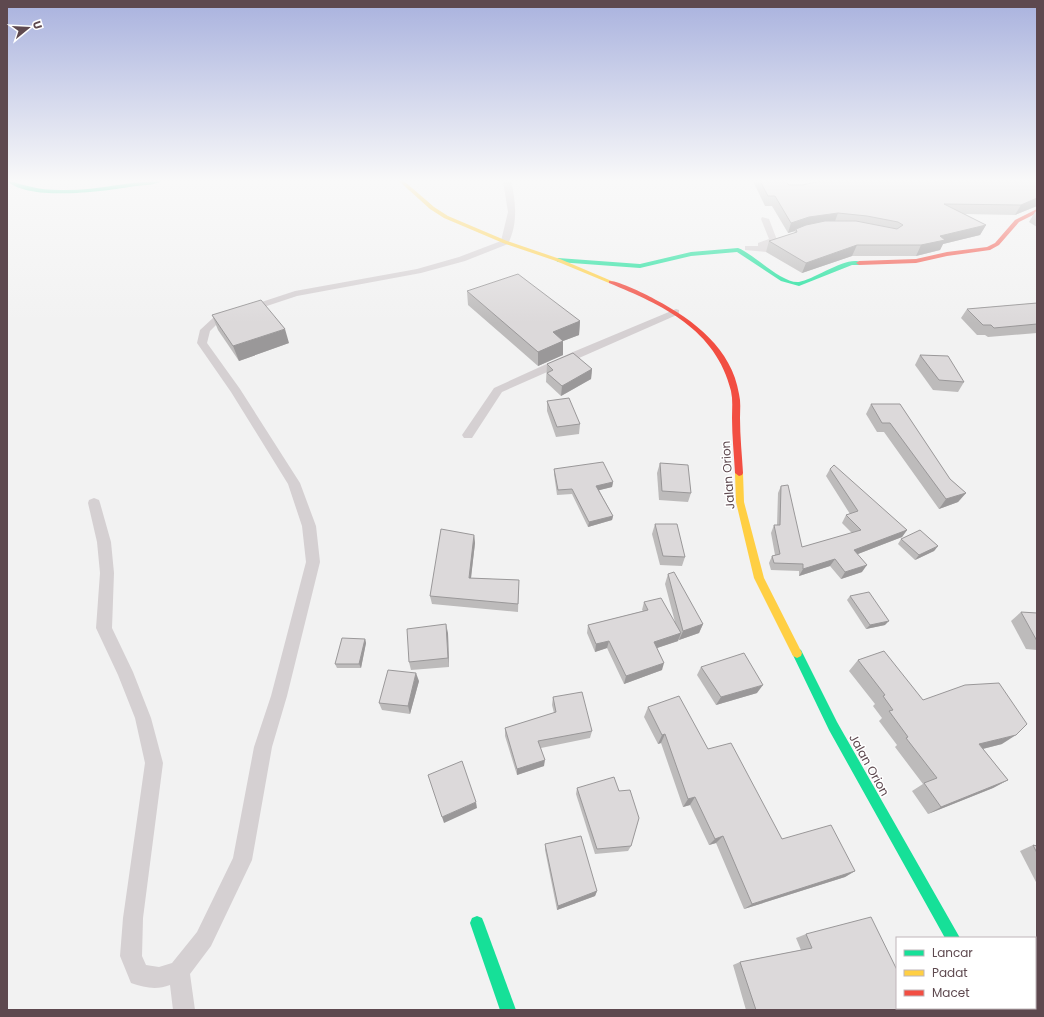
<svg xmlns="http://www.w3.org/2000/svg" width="1044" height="1017" viewBox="0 0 1044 1017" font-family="Poppins,sans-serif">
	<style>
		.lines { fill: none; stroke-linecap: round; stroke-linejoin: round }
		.lane { fill: #d5d0d2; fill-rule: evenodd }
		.fast { fill: #16e098; fill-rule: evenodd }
		.slow { fill: #ffcf43; fill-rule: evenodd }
		.jam { fill: #f24e42; fill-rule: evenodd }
		.wall { fill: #bdbbbb }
		.shaded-wall { fill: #9a9899 }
		.building { fill: #dcd9da; stroke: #9a9899 }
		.labels { text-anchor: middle; stroke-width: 3; stroke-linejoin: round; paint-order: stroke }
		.street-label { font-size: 12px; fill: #5e494f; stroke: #fff }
	</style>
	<rect width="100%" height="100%" fill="#f2f2f2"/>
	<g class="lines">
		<!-- lane -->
		<g class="lane">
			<path d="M503 181H511C516 202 518 224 508 244L465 261 421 273 297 296 219 322 210 331 207 343 240 389 300 483 316 526 320 562 287 696 272 747 252 860 211 946 190 974 195 1010H173L170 985C157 990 145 988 131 983L120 956 123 918 145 763 135 718 118 675 96 628 100 573 97 542 88 503 89 500 94 498 99 500 100 503 111 542 114 573 112 628 133 672 151 718 163 763 143 918 142 956 146 965 159 967 172 963 197 932 233 858 254 747 271 696 306 562 302 526 288 484 231 392 197 343 200 330 213 318 295 291 417 269 459 257 501 241 508 212Z"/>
			<path d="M762 217 769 219 777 240 782 239 786 241 766 252 745 250V246H758V243L769 239 761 219Z"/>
			<path d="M676 309 679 310V314L502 392 472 438H464L462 435 494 388 573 352Z"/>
		</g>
		<!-- fast -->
		<g class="fast">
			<path d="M7 181C15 181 20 185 28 186 39 189 50 190 61 190 95 191 129 181 162 181 156 185 144 185 136 186 105 191 31 202 7 181Z"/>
			<path d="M738 248C754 254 782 284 799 282 814 280 849 254 862 263L859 265H852L799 286 781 281 737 252 691 256 640 268 558 262 555 260 558 258 640 264 691 252Z"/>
			<path d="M797 648 801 650 837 722 960 938H945L829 730 792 653 793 650Z"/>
			<path d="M477 916 482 918 484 923 516 1010H500L470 923 472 918Z"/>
			<path d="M985 1008H1001L1002 1010H986Z"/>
		</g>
		<!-- slow -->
		<g class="slow">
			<path d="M399 181H404L434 207 448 216 507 241 560 259 614 282 609 283 556 261 503 243 444 218 430 209Z"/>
			<path d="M739 470 743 473 744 502 764 578 802 653 801 656 797 658 793 656 754 578 736 502 735 473Z"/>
		</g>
		<!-- jam -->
		<g class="jam">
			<path d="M1037 209V213L1019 222 999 245 990 250 947 256 916 263 859 265 856 263 859 261 916 259 947 252 987 247 995 243 1015 220Z"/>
			<path d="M609 281C617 280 648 295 656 300 694 320 732 349 739 394 741 402 740 410 740 418 740 437 742 455 743 473L742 475 739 476 735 473C734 455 732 436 732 418 732 409 733 400 731 391 716 329 662 305 609 283Z"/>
		</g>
	</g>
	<!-- wall -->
	<g class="wall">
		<path d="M753 181H785L789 185 1037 181V206L1015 215 965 214 986 225 980 235 943 244 940 250 916 256H852L802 273 766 252 769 241 794 233 795 231 788 233 772 206H765Z"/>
		<path d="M1037 211V227L1029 222 1035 212Z"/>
		<path d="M467 291 580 321 579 335 563 341V355L538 366 468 305Z"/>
		<path d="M1037 303V333L988 337 985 335H977L961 318 967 309Z"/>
		<path d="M212 315 289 343 239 361 218 330Z"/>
		<path d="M920 355 964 382 958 392 933 390 915 365Z"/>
		<path d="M547 364 592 369 591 379 561 396 546 382Z"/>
		<path d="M547 401 580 424 579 434 556 437 547 411Z"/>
		<path d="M871 404 950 479 966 493 958 502 939 509 884 432H877L866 414Z"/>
		<path d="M660 463 691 493 688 502 659 500 657 473Z"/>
		<path d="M554 469 613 482 612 487 599 490 613 516 612 520 588 527 572 494 557 495 554 474Z"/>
		<path d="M830 469 907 530 902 537 858 554 862 572 841 579 830 566 799 576V571L771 570 769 563 772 556 775 555 771 533 774 525H777L778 493 781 486 802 547 852 533 842 523 846 515 850 514 826 476Z"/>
		<path d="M655 524 685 557 682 566 660 565 652 534Z"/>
		<path d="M474 535 475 543 471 578 519 580 518 612 432 604 430 596Z"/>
		<path d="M901 539 938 546 934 551 915 560 898 544Z"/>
		<path d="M668 574 703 624 699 633 679 640V638L678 641 657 648 662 670 624 684 607 648 595 652 587 633 588 625 643 611 642 610 644 602 675 622 665 584Z"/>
		<path d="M850 596 885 625 866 629 847 600Z"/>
		<path d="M1021 612 1037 613V650L1026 649 1011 621Z"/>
		<path d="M448 633 449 667 411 670 409 662Z"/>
		<path d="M365 639 366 643 361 668H337L335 664Z"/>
		<path d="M858 660 923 700 1002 744 983 749 1008 780 993 788 928 814 912 791 923 784 895 747 897 745 879 721 882 718 873 706 875 704 849 671Z"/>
		<path d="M701 667 757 693 716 705 697 675Z"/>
		<path d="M419 681 410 714 382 710 379 703Z"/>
		<path d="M553 697 592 731 590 738 541 748 544 766 517 775 505 736V728L554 713 552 705Z"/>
		<path d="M648 707 708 749 782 839 855 871 845 877 744 909 716 843 709 845 690 805 683 807 661 743 658 744 644 717Z"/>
		<path d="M577 788 631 846 628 851 595 854 576 794Z"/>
		<path d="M545 844 597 891 595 896 557 910 545 850Z"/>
		<path d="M1033 845 1037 846V884L1020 851Z"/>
		<path d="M806 934 916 1010H746L733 965 740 962 801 950 796 938Z"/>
	</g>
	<!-- shaded-wall -->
	<g class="shaded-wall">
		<path d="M1037 198V206L1015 215 1021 205Z"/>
		<path d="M838 213 834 224 796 229 795 231 788 233 791 223 809 217Z"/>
		<path d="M986 225 980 235 943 244 940 250 916 256 921 245 940 236Z"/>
		<path d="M857 245 852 256 802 273 806 263Z"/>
		<path d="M580 321 579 335 563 341V355L538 366V352L553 332Z"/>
		<path d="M285 329 289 343 239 361 233 346Z"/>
		<path d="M592 369 591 379 561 396 562 386Z"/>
		<path d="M613 482 612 487 596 491V486Z"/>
		<path d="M966 493 958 502 939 509 946 499Z"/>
		<path d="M613 516 612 520 588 527 589 522Z"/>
		<path d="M907 530 902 537 850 557 854 550Z"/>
		<path d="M474 535 475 543 470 586 469 578Z"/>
		<path d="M938 546 934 551 915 560 919 555Z"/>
		<path d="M835 559 830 566 799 576 803 569Z"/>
		<path d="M867 565 862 572 841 579 845 572Z"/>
		<path d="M889 621 885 625 866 629 870 625Z"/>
		<path d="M446 624 448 633 449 667 448 658Z"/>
		<path d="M703 624 699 633 679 640 683 631Z"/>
		<path d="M681 633 678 641 651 650 654 642Z"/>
		<path d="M365 639 366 643 361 668 359 664Z"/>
		<path d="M609 641 607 648 595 652 596 644Z"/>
		<path d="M664 663 662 670 624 684 626 676Z"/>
		<path d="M416 673 419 681 410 714 408 706Z"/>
		<path d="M763 685 757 693 716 705 721 697Z"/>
		<path d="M665 734 661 743 658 744 662 735Z"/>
		<path d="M1016 735 1002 744 966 753 979 744Z"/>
		<path d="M545 760 544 766 517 775V769Z"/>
		<path d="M1008 780 993 788 928 814 941 807Z"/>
		<path d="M695 797 690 805 683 807 688 799Z"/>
		<path d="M476 802 477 808 444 823 442 817Z"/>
		<path d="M723 836 716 843 709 845 715 839Z"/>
		<path d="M855 871 845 877 744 909 752 904Z"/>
		<path d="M597 891 595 896 557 910 558 906Z"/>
	</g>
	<!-- building -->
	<g class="building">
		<path d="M760 181H785L789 185H802L822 181H1037V198L1021 205 944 204 986 225 940 236 945 240 921 245H857L806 263 769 241 797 232 796 229 806 225 825 221H856L897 229 903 225 898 222 867 216 838 213 809 217 791 223 775 196H768Z"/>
		<path d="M518 274 580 321 553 332 563 341 538 352 467 291Z"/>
		<path d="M261 300 285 329 233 346 212 315Z"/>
		<path d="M1037 303V324L994 328 991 325H983L967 309Z"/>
		<path d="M573 353 592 369 562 386 547 373 553 370 547 364Z"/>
		<path d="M920 355 948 356 964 382 939 380Z"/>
		<path d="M569 398 580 424 557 427 547 401Z"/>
		<path d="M871 404H900L950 479 966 493 946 499 890 423H882Z"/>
		<path d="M603 462 613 482 596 486 613 516 589 522 572 489 558 490 554 469Z"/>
		<path d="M660 463 688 465 691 493 662 491Z"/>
		<path d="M834 465 907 530 854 550 867 565 845 572 835 559 803 569V564L774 563 772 556 780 554 774 525H780L781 486 788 485 802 547 861 530 846 515 858 511 830 469Z"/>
		<path d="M655 524H677L685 557 663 556Z"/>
		<path d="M441 529 474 535 469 578 519 580 518 604 430 596Z"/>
		<path d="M920 530 938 546 919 555 901 539Z"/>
		<path d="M674 572 703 624 683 631 668 574Z"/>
		<path d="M869 592 889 621 870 625 850 596Z"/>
		<path d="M661 598 681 633 654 642 664 663 626 676 609 641 596 644 588 625 648 610 644 602Z"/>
		<path d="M1021 612 1037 613V641Z"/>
		<path d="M446 624 448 658 409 662 407 629Z"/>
		<path d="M342 638 365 639 359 664H335Z"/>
		<path d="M884 651 923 700 965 685 999 683 1027 724 1016 735 979 744 1008 780 941 807 924 783 937 778 906 738 908 737 889 711 893 710 883 696 885 695 858 660Z"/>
		<path d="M744 653 763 685 721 697 701 667Z"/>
		<path d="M388 670 416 673 408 706 379 703Z"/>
		<path d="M582 692 592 731 538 741 545 760 517 769 505 728 556 712 553 697Z"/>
		<path d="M679 696 708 749 731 743 782 839 831 825 855 871 752 904 723 836 715 839 695 797 688 799 665 734 662 735 648 707Z"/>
		<path d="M462 761 476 802 442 817 428 775Z"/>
		<path d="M614 777 619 791 630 790 639 818 631 846 597 849 577 788Z"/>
		<path d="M581 836 597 891 558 906 545 844Z"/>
		<path d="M1033 845 1037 846V853Z"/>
		<path d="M871 917 897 970V1008H915L916 1010H756L740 962 812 948 806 934Z"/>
	</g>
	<!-- sky -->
	<linearGradient id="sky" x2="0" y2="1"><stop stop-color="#a9b2de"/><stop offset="0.56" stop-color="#f9f9f9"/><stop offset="1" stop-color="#f9f9f9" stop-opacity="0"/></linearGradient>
	<rect width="1044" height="323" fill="url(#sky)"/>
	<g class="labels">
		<!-- street labels -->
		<g class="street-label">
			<text transform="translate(728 475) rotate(-94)" y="4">Jalan Orion</text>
			<text transform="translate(869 765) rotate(61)" y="4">Jalan Orion</text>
		</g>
	</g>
	<!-- border -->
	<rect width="1044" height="1017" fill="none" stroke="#5e494f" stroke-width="16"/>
	<!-- legend -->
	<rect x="896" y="937" width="140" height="72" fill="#ffffff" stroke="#bfb6b9"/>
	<rect x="904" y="950" width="20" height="6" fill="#16e098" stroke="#bfb6b9"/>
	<text x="932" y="957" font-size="12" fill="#5e494f">Lancar</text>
	<rect x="904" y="970" width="20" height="6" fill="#ffcf43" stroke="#bfb6b9"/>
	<text x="932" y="977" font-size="12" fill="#5e494f">Padat</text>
	<rect x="904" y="990" width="20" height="6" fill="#f24e42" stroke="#bfb6b9"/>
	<text x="932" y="997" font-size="12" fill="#5e494f">Macet</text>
	<!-- north arrow -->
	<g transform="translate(28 28) rotate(72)" stroke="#ffffff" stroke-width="3" paint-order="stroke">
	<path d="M0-3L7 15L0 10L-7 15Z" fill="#5e494f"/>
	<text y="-6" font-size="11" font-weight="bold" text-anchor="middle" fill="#5e494f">U</text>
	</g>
</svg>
